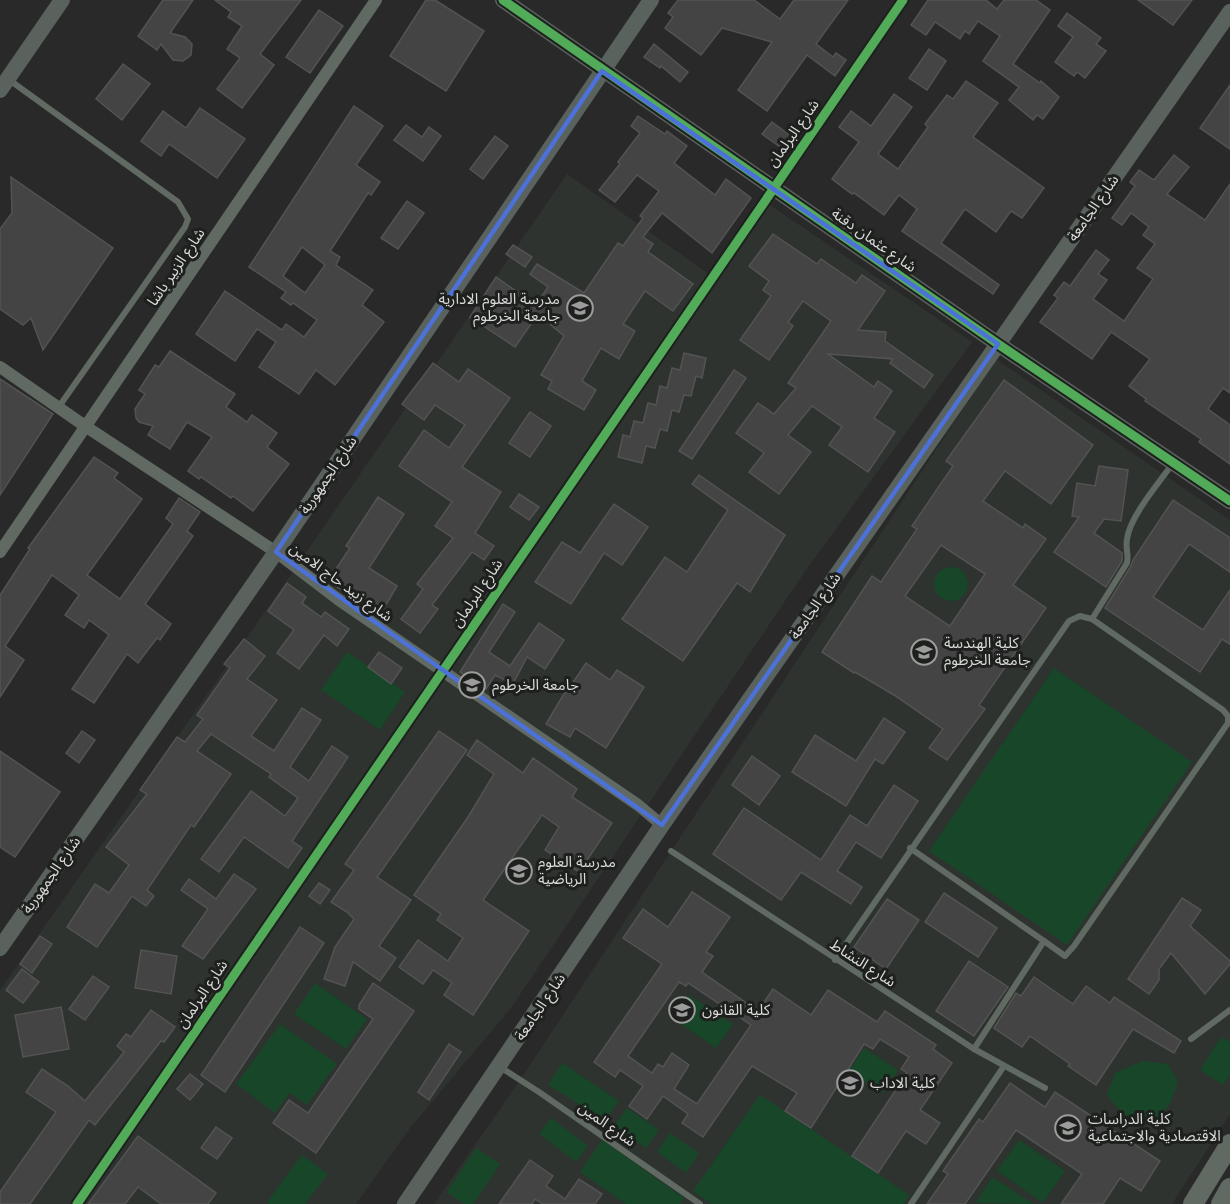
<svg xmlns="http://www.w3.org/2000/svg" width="1230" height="1204" viewBox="0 0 1230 1204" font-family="'Golos Text','Noto Sans Arabic',sans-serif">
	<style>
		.built { fill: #2e332f }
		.green { fill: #174629 }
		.building { fill: #444; stroke: #535353; stroke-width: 1.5; fill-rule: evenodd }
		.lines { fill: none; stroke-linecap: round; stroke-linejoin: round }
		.lane { stroke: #606a63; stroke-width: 6 }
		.street { stroke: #606a63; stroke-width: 12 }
		.secondary { stroke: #59625c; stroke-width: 16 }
		.primary { stroke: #606a63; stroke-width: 20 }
		.cycleway-casing { stroke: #1e201e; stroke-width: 13 }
		.cycleway { stroke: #51ab58; stroke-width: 9 }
		.marked { fill: none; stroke: #4c71d8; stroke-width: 4.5; stroke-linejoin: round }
		.labels { text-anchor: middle; stroke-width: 6; stroke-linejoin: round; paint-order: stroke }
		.street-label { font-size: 15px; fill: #d9dad9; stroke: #1e201e }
		.poi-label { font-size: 15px; fill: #d9dad9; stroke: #1e201e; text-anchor: start }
	</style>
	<rect width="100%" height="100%" fill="#292929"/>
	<!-- built -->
	<g class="built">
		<path d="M567 174 709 274 761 199 972 342 804 573 511 1008 410 1128 356 1204H0V990L285 583Z"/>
		<path d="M996 359 1230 520V1114L1172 1204H434L520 1080Z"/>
	</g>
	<!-- green -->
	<g class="green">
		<circle cx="951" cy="584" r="17"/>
		<path d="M347 652 405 692 380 730 321 690Z"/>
		<path d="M1054 668 1192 762 1067 945 929 851Z"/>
		<path d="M315 983 367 1019 346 1049 294 1014Z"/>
		<path d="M688 995 733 1024 716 1048 672 1018Z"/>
		<path d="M280 1024 337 1064 307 1105 290 1093 275 1113 236 1084Z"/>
		<path d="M1221 1037 1230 1042V1074L1223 1085 1200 1070Z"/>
		<path d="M864 1048 898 1070 883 1093 849 1071Z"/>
		<path d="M1142 1061 1168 1064 1178 1082 1170 1104 1154 1124H1138L1121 1112 1107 1095 1115 1073Z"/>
		<path d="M562 1063 619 1101 605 1120 548 1085Z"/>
		<path d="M760 1095 909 1195 903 1204H711L693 1191Z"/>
		<path d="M627 1108 659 1130 646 1148 614 1126Z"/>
		<path d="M551 1118 588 1146 576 1162 539 1134Z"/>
		<path d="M670 1133 699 1153 686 1173 657 1152Z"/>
		<path d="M602 1140 684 1198 680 1204H626L580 1172Z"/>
		<path d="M1019 1140 1065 1171 1043 1203 997 1171Z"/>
		<path d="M476 1148 500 1164 473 1204H464L447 1192Z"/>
		<path d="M302 1155 328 1174 305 1204H270L267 1202Z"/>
		<path d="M992 1177 1034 1204 976 1203Z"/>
	</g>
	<!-- building -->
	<g class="building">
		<path d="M163 0H193L170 33 185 37 192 44 191 55 183 61 173 60 161 44 157 50 138 36Z"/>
		<path d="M215 0H301L260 54 274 65 242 108 217 89 240 58 227 49 242 26 228 17 231 12Z"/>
		<path d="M426 0H435L484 31 446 91 390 56Z"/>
		<path d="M678 0H754L780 19 794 0H848L816 44 833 57 836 53 846 60 835 76 807 55 767 111 738 90 772 42 722 28 701 55 665 28 673 17 668 13Z"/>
		<path d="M928 0H986L997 9 1004 0H1036L1050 10 1013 64 1040 83 1041 81 1059 97 1043 119 1037 115 1033 120 1009 100 1019 87 983 61 1000 36 978 21 969 34 965 31 960 39 935 22 926 35 911 25Z"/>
		<path d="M1138 0H1192L1173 25Z"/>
		<path d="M319 10 343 26 310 73 286 57Z"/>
		<path d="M1067 13 1101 38 1096 44 1106 51 1085 78 1077 72 1074 76 1055 62 1073 37 1058 26Z"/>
		<path d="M654 44 688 72 680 82 661 66 660 68 644 57Z"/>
		<path d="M929 49 946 61 927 90 909 78Z"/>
		<path d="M123 64 150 84 122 120 96 99Z"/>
		<path d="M966 81 998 103 973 137 1044 188 1022 218 1011 211 996 232 965 209 941 243 999 285 993 294 902 231 917 209 899 195 884 215 854 193 852 194 832 179 859 142 839 127 851 111 871 126 894 94 912 107 878 154 898 169 928 127 925 124 947 95 953 99Z"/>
		<path d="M1230 85V149L1200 128Z"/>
		<path d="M354 106 383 126 356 165 380 182 371 195 368 193 330 251 340 257 336 265 373 290 362 305 384 322 335 385 316 370 299 394 259 367 276 342 257 329 235 361 196 334 225 291 282 330 286 324 304 337 317 320 293 303 291 305 281 298 286 292 249 267ZM302 247 325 265 305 293 283 276Z"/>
		<path d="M200 108 245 139 217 178 169 144 161 156 141 141 163 111 186 128Z"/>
		<path d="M638 116 665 134 667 131 687 146 674 163 715 195 726 179 751 198 712 253 662 213 643 237 653 244 648 252 693 284 673 311 645 291 623 324 635 331 619 359 601 348 582 381 596 390 584 410 548 389 552 381 541 375 564 336 538 314 515 347 470 317 496 277 536 305 548 287 530 274 537 264 584 293 618 243 623 246 643 218 640 216 659 191 637 175 615 202 599 190 620 164 618 162 640 133 631 126Z"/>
		<path d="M772 122 792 137 783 149 762 134Z"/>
		<path d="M406 125 422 137 429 127 441 136 423 161 394 140Z"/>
		<path d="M495 136 508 146 483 179 470 169Z"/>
		<path d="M1174 155 1189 167 1167 194 1205 220 1230 184V393L1223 388 1208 409 1230 425V464L1199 442 1201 439 1145 401 1146 399 1129 386 1150 359 1111 332 1092 359 1040 322 1058 298 1054 295 1064 282 1070 286 1096 250 1109 260 1098 274 1107 280 1093 299 1124 321 1153 279 1137 268 1155 244 1143 235 1149 227 1131 213 1122 225 1112 218 1135 186 1130 182 1139 170 1154 180Z"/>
		<path d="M11 177 113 248 43 350 31 318 23 325 0 309V229L12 213Z"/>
		<path d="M407 201 424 213 398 249 381 238Z"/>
		<path d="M773 234 817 264 821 259 856 283 862 275 885 291 858 330 886 332 885 341 933 375 924 388 890 363 893 359 828 354 874 387 878 381 892 391 874 418 895 432 868 472 829 445 842 427 812 406 788 435 811 452 779 494 749 472 764 453 736 433 758 403 774 414 796 388 788 383 831 321 803 301 788 322 793 326 769 360 740 340 771 296 763 290 769 281 749 266Z"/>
		<path d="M513 245 532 257 525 267 506 254Z"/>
		<path d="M170 351 235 394 226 407 247 422 252 415 277 433 267 447 289 464 253 511 233 496 231 498 201 477 199 479 188 471 212 437 187 422 170 449 148 435 153 426 139 422 136 418 135 409 145 394 139 390 155 365 159 367Z"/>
		<path d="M684 353 706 358 702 378 696 376 691 396 684 395 679 412 672 410 667 431 660 429 655 448 646 446 642 463 618 457 623 435 630 437 634 421 643 423 648 403 656 405 660 386 667 388 672 368 680 370Z"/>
		<path d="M433 363 459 382 468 369 510 398 462 467 501 492 475 533 494 546 484 560 472 552 432 605 438 609 420 633 401 619 423 589 417 584 453 538 435 526 452 502 399 466 424 430 449 448 465 425 435 405 424 420 402 404Z"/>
		<path d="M734 370 746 378 692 459 679 451Z"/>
		<path d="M0 379 53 414 0 495Z"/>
		<path d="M1004 380 1093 445 1051 504 1005 471 983 501 1023 528 1025 524 1046 539 1013 585 1046 608 979 705 985 709 947 760 929 748 943 729 894 695 855 672 854 673 822 652 872 576 881 582 917 529 912 526 953 466 946 461ZM941 545 985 574 950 626 905 596Z"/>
		<path d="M530 412 551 426 530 457 509 443Z"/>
		<path d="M94 457 118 473 114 478 142 499 87 575 120 599 173 524 166 518 179 498 200 512 187 531 193 536 145 604 171 624 160 640 157 638 138 663 127 654 94 703 72 689 109 635 89 620 84 628 65 615 79 595 52 575 5 646 24 660 0 697V595L30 549 28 548Z"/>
		<path d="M1099 466 1128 470 1121 521 1104 519 1094 533 1122 553V561L1106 587 1054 552 1079 517 1072 516 1077 483 1095 486Z"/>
		<path d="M699 475 785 535 750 592 737 583 683 661 622 619 665 557 687 572 728 510 692 484Z"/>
		<path d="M519 494 539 507 529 520 510 507Z"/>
		<path d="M378 497 404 514 369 568 397 586 380 615 328 581 350 548 346 546Z"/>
		<path d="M1173 500 1230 538V572L1189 544 1153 597 1203 630 1230 590V644L1222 639 1200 672 1105 608 1131 566 1133 560Z"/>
		<path d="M614 504 648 527 622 565 604 553 571 604 535 582 562 542 580 553Z"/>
		<path d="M287 583 306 597 302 603 321 617 325 612 349 629 337 646 324 635 299 669 277 653 294 630 268 611Z"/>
		<path d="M503 604 515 612 489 652 510 666 539 623 564 640 545 669 527 657 513 684 495 675 486 689 460 672Z"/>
		<path d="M244 639 265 656 247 679 277 700 251 736 274 751 302 708 321 720 290 767 309 781 332 746 348 757 292 841 302 848 288 868 244 837 219 872 201 859 251 791 285 816 298 798 269 777 271 774 211 734 197 751 231 774 194 827 191 825 147 890 154 896 146 906 132 896 97 947 67 927 95 884 109 893 129 865 106 847 147 794 140 790 177 737 185 742 203 719 197 715 230 668 224 664Z"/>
		<path d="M379 652 402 668 391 684 368 667Z"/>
		<path d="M586 663 610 680 617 670 644 687 606 748 575 728 570 737 546 724 565 692 566 693Z"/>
		<path d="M884 718 905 732 883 764 875 759 846 806 792 772 815 735 856 761Z"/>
		<path d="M82 731 95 740 79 763 66 753Z"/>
		<path d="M439 731 467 750 377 877 411 900 379 946 396 958 380 981 353 962 345 986 324 979 335 947 354 919 347 912 331 902 354 870 345 864Z"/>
		<path d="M477 740 523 773 533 758 577 789 572 797 612 823 579 872 545 850 559 827 542 815 483 900 529 931 473 1015 444 995 452 983 433 970 423 984 399 967 418 940 448 961 463 938 437 920 441 914 414 895 468 817 494 774 467 755Z"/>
		<path d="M0 751 60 792 15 857 0 847Z"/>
		<path d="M752 756 780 776 759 805 732 785Z"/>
		<path d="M894 785 918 801 881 858 856 842 837 871 862 887 851 904 801 872 781 900 713 854 744 808 821 860 850 815 867 826Z"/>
		<path d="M234 874 256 889 203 959 182 946 208 909 181 890 189 879 216 899Z"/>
		<path d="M319 883 330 890 320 904 309 896Z"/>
		<path d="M692 892 730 917 706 952 713 956 702 972 758 1011 773 989 811 1015 828 990 877 1022 885 1011 936 1045 933 1049 952 1063 920 1110 940 1123 926 1144 906 1131 878 1173 852 1156 907 1073 901 1069 909 1057 880 1039 873 1049 864 1044 811 1128 785 1111 797 1093 752 1066 703 1137 682 1123 688 1114 663 1096 647 1119 629 1106 643 1086 620 1070 615 1077 594 1062 662 964 623 938 643 909 668 927ZM679 982 686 986 688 983 751 1025 697 1104 674 1089 689 1065 672 1053 663 1067 658 1064 652 1073 628 1056Z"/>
		<path d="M944 893 997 928 978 957 925 922Z"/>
		<path d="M1182 898 1201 910 1190 926 1230 961V964L1205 994 1171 953 1159 969V980L1149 994 1128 979Z"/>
		<path d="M887 899 919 920 886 969 854 947Z"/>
		<path d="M300 927 324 943 225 1092 201 1075Z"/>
		<path d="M40 936 52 944 32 973 20 964Z"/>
		<path d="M141 950 177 956 171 994 135 988Z"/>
		<path d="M969 961 1008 987 974 1036 936 1011Z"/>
		<path d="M22 969 39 982 23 1003 6 990Z"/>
		<path d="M93 976 109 987 85 1020 69 1009Z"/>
		<path d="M1034 977 1073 1004 1086 986 1110 1003 1114 997 1181 1041 1174 1053 1133 1029 1096 1085 1068 1066 1070 1064 1030 1036 1022 1047 994 1028 1016 993 1021 996Z"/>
		<path d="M373 983 414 1011 316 1153 273 1123 289 1100 308 1113 373 1019 359 1009V1005Z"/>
		<path d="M61 1007 69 1049 23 1057 15 1015Z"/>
		<path d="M151 1010 175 1027 164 1042 161 1041 95 1125 89 1120 30 1204H0V1192L56 1112 26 1092 42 1069 68 1086 85 1101 124 1052 117 1046 126 1034 131 1037Z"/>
		<path d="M449 1044 461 1052 429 1100 418 1092Z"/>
		<path d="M190 1074 203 1084 190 1100 177 1089Z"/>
		<path d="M1010 1083 1045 1107 1055 1092 1160 1161 1141 1191 1120 1178 1103 1204H1061L1082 1174 1016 1130 965 1204H927L948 1174 943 1171 979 1119 983 1122Z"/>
		<path d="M216 1127 232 1138 217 1159 201 1148Z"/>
		<path d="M138 1136 216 1193 208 1204H161L138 1187 125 1204H88Z"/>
		<path d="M530 1160 553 1176 546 1186 565 1199 579 1179 602 1194 595 1204H543L535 1199 532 1204H499Z"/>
	</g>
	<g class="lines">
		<!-- lane -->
		<g class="lane">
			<path d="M8 79 178 202 188 219 185 227 58 408"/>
			<path d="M1092 619 1127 563C1129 554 1125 547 1127 539 1130 516 1159 483 1173 463"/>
			<path d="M910 848 1044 941"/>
			<path d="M671 851 974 1049 1045 1088"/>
			<path d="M835 960 1069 621 1080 616 1092 619 1223 710 1228 716V723L1074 946 1065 956 1044 941 974 1049"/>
			<path d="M1191 1039 1230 1010"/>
			<path d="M500 1067 539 1092 700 1204"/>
			<path d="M911 1204 1004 1066"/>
		</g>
		<!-- street -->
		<g class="street">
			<path d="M0 367 85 426 276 552 339 600 638 805 662 825"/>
			<path d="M0 552 376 0"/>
			<path d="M77 1204 903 0"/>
		</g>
		<!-- secondary -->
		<g class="secondary">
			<path d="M503 0 998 344 1230 501"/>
			<path d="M0 90 62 0"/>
			<path d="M0 948 276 552 651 0"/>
			<path d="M405 1204 662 825 1230 12"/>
		</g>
		<!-- primary -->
		<g class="primary">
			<path d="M1193 1204 1230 1144"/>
			<path d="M1221 1204 1230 1188"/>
		</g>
		<!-- cycleway casing -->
		<g class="cycleway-casing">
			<g id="cycleway">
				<path d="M503 0 998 344 1230 501"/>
				<path d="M77 1204 903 0"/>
			</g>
		</g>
		<!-- cycleway -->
		<use href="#cycleway" class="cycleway"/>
	</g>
	<!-- marked area -->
	<path class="marked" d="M602 71 998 344 662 825 276 552Z"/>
	<!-- icons -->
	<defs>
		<g id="university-ring" transform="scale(1.35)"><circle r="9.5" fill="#1e201e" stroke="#9b9c9b" stroke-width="1.5"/><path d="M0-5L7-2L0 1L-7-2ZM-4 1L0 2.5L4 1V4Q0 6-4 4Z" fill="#9b9c9b"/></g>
	</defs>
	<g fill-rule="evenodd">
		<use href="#university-ring" x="580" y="308"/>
		<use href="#university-ring" x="924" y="652"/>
		<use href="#university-ring" x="472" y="685"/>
		<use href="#university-ring" x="519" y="871"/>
		<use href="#university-ring" x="682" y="1010"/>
		<use href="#university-ring" x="850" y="1083"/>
		<use href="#university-ring" x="1068" y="1128"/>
	</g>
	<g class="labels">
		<!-- street labels -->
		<g class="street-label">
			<text transform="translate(793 133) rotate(-55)" y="5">شارع البرلمان</text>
			<text transform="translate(1093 208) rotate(-55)" y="5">شارع الجامعة</text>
			<text transform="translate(874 240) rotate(35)" y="5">شارع عثمان دقنة</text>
			<text transform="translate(176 267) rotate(-56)" y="5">شارع الزبير باشا</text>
			<text transform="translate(328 475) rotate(-56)" y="5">شارع الجمهورية</text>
			<text transform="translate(341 582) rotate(36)" y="5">شارع زبيد حاج الامين</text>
			<text transform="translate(477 593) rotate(-56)" y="5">شارع البرلمان</text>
			<text transform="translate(815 606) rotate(-55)" y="5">شارع الجامعة</text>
			<text transform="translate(51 875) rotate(-55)" y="5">شارع الجمهورية</text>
			<text transform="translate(863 963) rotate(33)" y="5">شارع النشاط</text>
			<text transform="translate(202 994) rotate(-56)" y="5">شارع البرلمان</text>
			<text transform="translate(540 1007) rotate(-56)" y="5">شارع الجامعة</text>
			<text transform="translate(607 1124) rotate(35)" y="5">شارع المين</text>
		</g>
		<!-- poi labels -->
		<g class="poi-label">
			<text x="560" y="304" text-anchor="end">مدرسة العلوم الادارية<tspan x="560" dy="17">جامعة الخرطوم</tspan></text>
			<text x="944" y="648">كلية الهندسة<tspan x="944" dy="17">جامعة الخرطوم</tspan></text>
			<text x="492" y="690">جامعة الخرطوم</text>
			<text x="538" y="867">مدرسة العلوم<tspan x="538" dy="17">الرياضية</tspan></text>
			<text x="702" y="1015">كلية القانون</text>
			<text x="870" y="1088">كلية الاداب</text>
			<text x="1088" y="1124">كلية الدراسات<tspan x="1088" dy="17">الاقتصادية والاجتماعية</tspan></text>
		</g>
	</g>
</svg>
